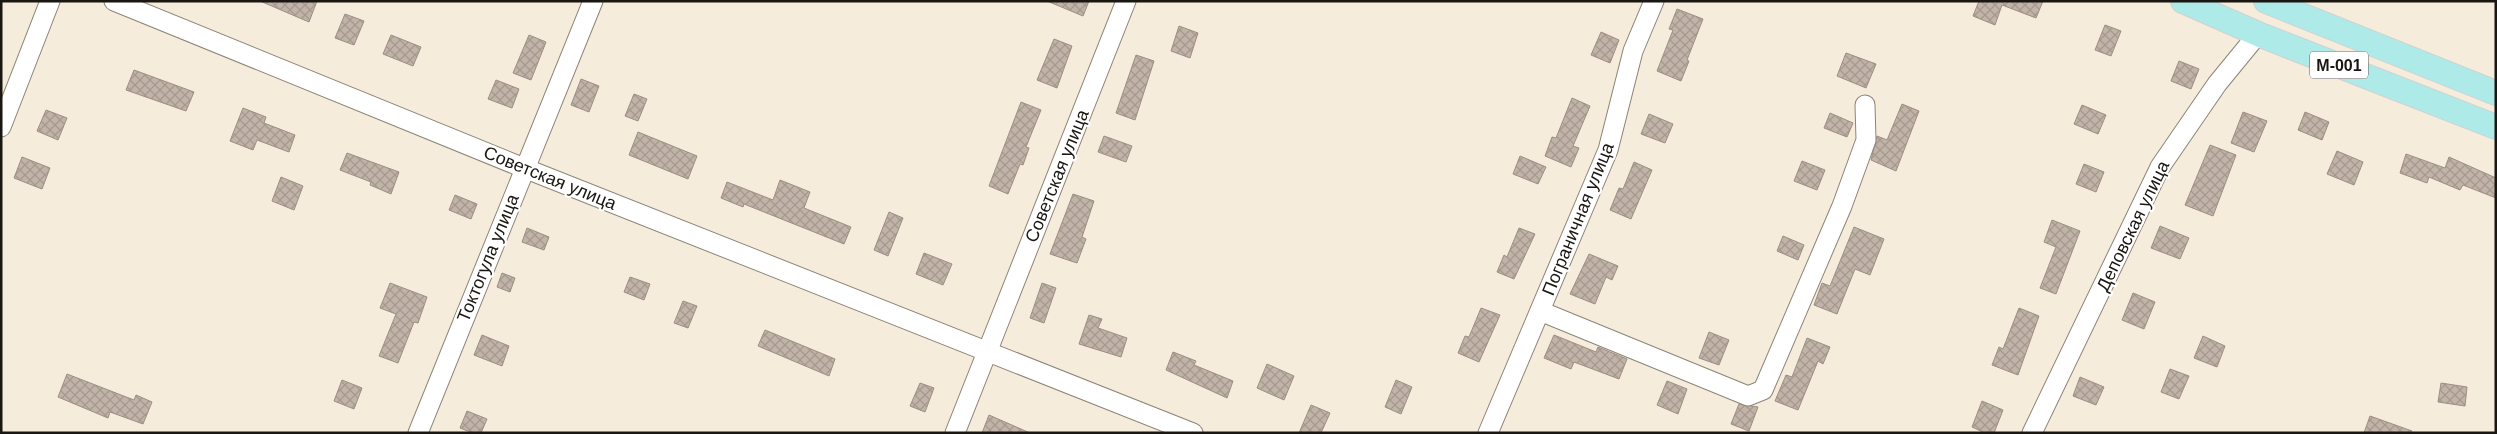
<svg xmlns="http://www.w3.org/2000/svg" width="2497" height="434" viewBox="0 0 2497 434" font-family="Helvetica,sans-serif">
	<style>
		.building { fill: url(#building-cross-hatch); stroke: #9c8e83 }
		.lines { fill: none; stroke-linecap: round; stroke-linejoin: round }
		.minor-casing { stroke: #8c8476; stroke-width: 21 }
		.major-casing { stroke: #d1d1d0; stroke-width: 26 }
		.minor { stroke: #fff; stroke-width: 19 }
		.major { stroke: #adeae8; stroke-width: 24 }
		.labels { text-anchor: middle; stroke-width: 4.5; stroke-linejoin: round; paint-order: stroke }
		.shield { fill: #fff; stroke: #5f5d59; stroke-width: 1 }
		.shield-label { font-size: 16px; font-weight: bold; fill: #1a1712 }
		.street-label { font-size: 18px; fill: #1a1712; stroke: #fff }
	</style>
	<defs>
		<pattern id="building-cross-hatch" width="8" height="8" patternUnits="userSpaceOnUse" patternTransform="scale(1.25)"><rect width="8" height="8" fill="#c1b3a7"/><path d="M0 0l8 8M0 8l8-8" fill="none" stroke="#a5998f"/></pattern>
	</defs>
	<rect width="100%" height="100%" fill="#f5ecdc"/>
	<!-- building -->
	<g class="building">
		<path d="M260 1H317L309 22Z"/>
		<path d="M1047 1H1089L1083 16Z"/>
		<path d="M1979 1H2043L2036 18 2002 5 1995 25 1973 16Z"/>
		<path d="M1677 9 1703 19 1687 60 1689 61 1681 81 1657 71 1673 30 1669 29Z"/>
		<path d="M345 14 364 21 354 45 335 38Z"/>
		<path d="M2105 25 2121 31 2111 56 2095 50Z"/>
		<path d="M1179 26 1198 33 1190 58 1171 51Z"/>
		<path d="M1601 32 1619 40 1610 63 1591 55Z"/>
		<path d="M391 35 421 47 413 66 383 54Z"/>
		<path d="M529 35 546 42 531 80 513 73Z"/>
		<path d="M1054 39 1072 46 1057 88 1037 80Z"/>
		<path d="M1846 53 1876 64 1866 88 1837 76Z"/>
		<path d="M1136 55 1154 61 1135 120 1116 113Z"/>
		<path d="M2179 61 2199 69 2191 89 2171 81Z"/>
		<path d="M134 70 194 92 186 111 126 90Z"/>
		<path d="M581 79 599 86 589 112 571 105Z"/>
		<path d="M496 80 519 89 512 108 488 99Z"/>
		<path d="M634 94 647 99 638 121 625 116Z"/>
		<path d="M1572 98 1590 106 1573 146 1579 148 1571 167 1545 156 1552 137 1556 138Z"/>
		<path d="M1021 102 1041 110 1026 147 1029 148 1023 165 1020 164 1008 194 989 186Z"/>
		<path d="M1902 104 1919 111 1896 171 1871 160 1877 136 1887 140Z"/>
		<path d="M2082 105 2106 115 2098 134 2074 124Z"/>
		<path d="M243 108 266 117 264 123 295 135 289 152 257 140 253 150 230 141Z"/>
		<path d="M46 110 67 118 58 140 37 131Z"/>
		<path d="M2243 112 2267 121 2254 152 2231 143Z"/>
		<path d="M2305 112 2329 122 2322 140 2298 130Z"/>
		<path d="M1830 113 1853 123 1847 137 1824 128Z"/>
		<path d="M1649 114 1673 124 1665 143 1641 134Z"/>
		<path d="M638 132 697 156 688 179 629 155Z"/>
		<path d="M1104 136 1132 146 1126 162 1098 152Z"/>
		<path d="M2210 145 2236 155 2213 216 2185 205Z"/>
		<path d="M2337 151 2363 162 2354 185 2327 174Z"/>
		<path d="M347 153 399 172 391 194 370 185 371 182 340 170Z"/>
		<path d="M2406 154 2445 168 2449 157 2496 178V198L2463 185 2460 190 2429 177 2427 183 2400 173Z"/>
		<path d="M1520 156 1546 167 1538 184 1513 174Z"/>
		<path d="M22 157 50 168 42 189 14 178Z"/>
		<path d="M1802 161 1825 170 1817 190 1794 181Z"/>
		<path d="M1634 162 1652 170 1631 219 1610 210 1619 188 1623 189Z"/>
		<path d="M2084 164 2104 172 2096 192 2076 184Z"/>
		<path d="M281 177 303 186 294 210 272 201Z"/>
		<path d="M780 180 810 192 804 208 851 227 844 244 744 204 743 207 721 198 727 182 773 200Z"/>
		<path d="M1073 194 1094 201 1082 237 1086 239 1077 263 1050 254Z"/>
		<path d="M455 195 477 204 471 219 449 210Z"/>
		<path d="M889 212 903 218 888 256 874 250Z"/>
		<path d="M2052 220 2080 231 2056 294 2040 288 2056 247 2044 242Z"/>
		<path d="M2160 226 2189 238 2180 259 2151 248Z"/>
		<path d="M1854 227 1884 239 1870 275 1855 269 1837 314 1814 305 1822 283 1830 286Z"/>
		<path d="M527 228 549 237 544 250 522 242Z"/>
		<path d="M1519 228 1535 234 1514 279 1497 272 1504 255 1507 257Z"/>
		<path d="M1783 236 1804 245 1798 260 1777 251Z"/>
		<path d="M924 253 952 264 943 285 916 274Z"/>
		<path d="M1589 254 1618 266 1612 280 1606 277 1595 304 1570 294Z"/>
		<path d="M502 273 515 278 510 292 497 287Z"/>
		<path d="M630 277 650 284 644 300 624 292Z"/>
		<path d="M390 283 427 297 418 323 414 322 398 363 379 356 396 314 380 308Z"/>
		<path d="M1042 283 1056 288 1044 323 1030 318Z"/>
		<path d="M2133 293 2155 302 2144 329 2122 320Z"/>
		<path d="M683 301 697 306 688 328 674 323Z"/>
		<path d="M1481 308 1500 315 1479 362 1458 353 1465 336 1469 337Z"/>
		<path d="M2019 308 2039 316 2018 375 1992 365 1999 347 2003 349Z"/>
		<path d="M1089 315 1102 319 1098 328 1127 338 1121 357 1079 344Z"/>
		<path d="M765 330 835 359 829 376 758 346Z"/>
		<path d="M1709 332 1729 340 1719 365 1699 358Z"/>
		<path d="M482 335 509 346 502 366 474 355Z"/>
		<path d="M1554 335 1596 352 1598 347 1627 359 1619 379 1574 362 1571 369 1544 358Z"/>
		<path d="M2203 336 2225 346 2217 367 2194 358Z"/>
		<path d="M1807 338 1830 347 1823 364 1818 361 1798 410 1775 401 1786 375 1792 377Z"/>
		<path d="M1173 352 1196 361 1194 365 1233 381 1227 398 1166 370Z"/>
		<path d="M1267 364 1294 376 1284 400 1257 388Z"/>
		<path d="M2170 369 2189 376 2179 399 2161 392Z"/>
		<path d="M67 374 134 400 136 395 152 402 143 424 110 412 108 418 58 397Z"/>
		<path d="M2080 377 2104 387 2096 405 2073 396Z"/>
		<path d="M342 380 362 388 354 409 334 401Z"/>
		<path d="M1396 380 1412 387 1401 414 1385 407Z"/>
		<path d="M1667 381 1687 389 1678 414 1657 405Z"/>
		<path d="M920 383 934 388 925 412 910 406Z"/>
		<path d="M2441 383 2467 387 2465 406 2438 402Z"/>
		<path d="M1982 401 2003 410 1994 433H1985L1972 427Z"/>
		<path d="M1739 404 1758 407 1749 431 1731 424Z"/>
		<path d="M1311 405 1330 413 1321 433H1299Z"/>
		<path d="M467 411 487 419 481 433H473L460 428Z"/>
		<path d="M989 415 1030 433H982Z"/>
		<path d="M2370 416 2412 431 2411 433H2364Z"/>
	</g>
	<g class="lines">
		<!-- minor casing -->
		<g class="minor-casing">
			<g id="minor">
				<path d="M114 1 524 168 1193 433"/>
				<path d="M1 127 50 1"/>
				<path d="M1540 311 1748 396 1763 390 1842 206 1866 140 1865 105"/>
				<path d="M418 433 593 1"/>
				<path d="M955 433 1126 1"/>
				<path d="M1488 433 1608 150 1633 51 1654 1"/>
				<path d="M2032 433 2160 167 2217 84 2258 34"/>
			</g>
		</g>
		<!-- major casing -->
		<g class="major-casing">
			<g id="major">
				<path d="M2183 1 2258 34 2496 127"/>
				<path d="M2266 1 2496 93"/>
			</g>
		</g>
		<!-- minor -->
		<use href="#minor" class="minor"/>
		<!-- major -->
		<use href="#major" class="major"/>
	</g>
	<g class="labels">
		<!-- shield labels -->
		<rect class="shield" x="2310" y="51.5" width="58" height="27" rx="4"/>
		<g class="shield-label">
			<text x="2339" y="71">M-001</text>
		</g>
		<!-- street labels -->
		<g class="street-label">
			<text transform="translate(1057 176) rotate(-68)" y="6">Советская улица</text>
			<text transform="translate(550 178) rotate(22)" y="6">Советская улица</text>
			<text transform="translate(1578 219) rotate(-68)" y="6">Пограничная улица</text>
			<text transform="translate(2133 226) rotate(-64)" y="6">Деповская улица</text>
			<text transform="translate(488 258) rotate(-68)" y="6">Токтогула улица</text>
		</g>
	</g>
	<!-- border -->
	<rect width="2497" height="434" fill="none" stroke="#1a1712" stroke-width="5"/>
</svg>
